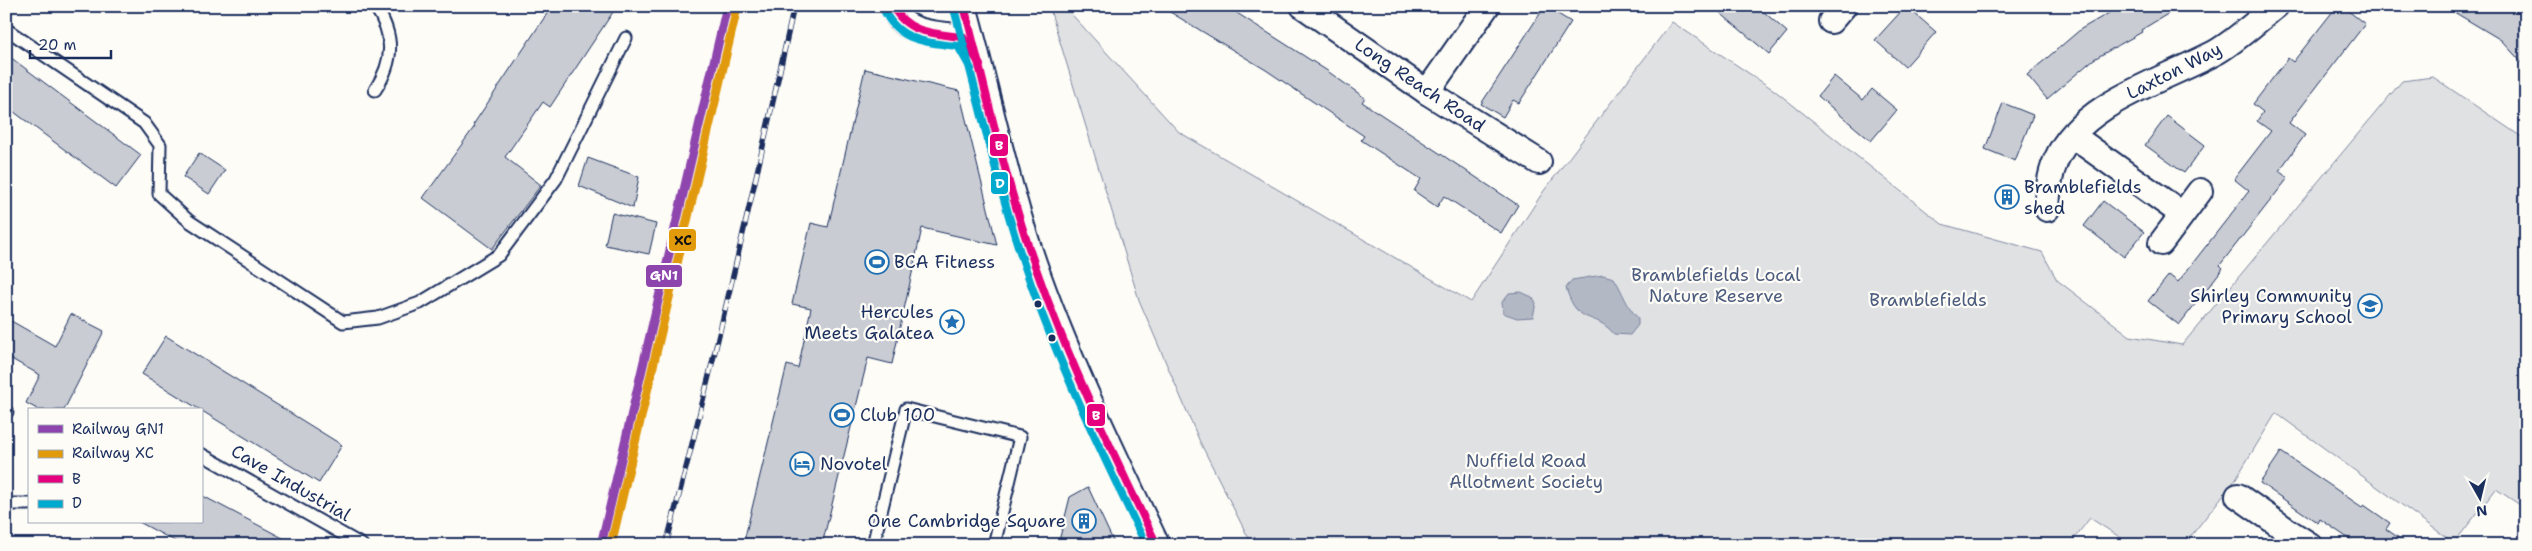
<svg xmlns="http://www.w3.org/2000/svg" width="2532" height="551" viewBox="0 0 2532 551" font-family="'Shantell Sans',sans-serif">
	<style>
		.green { fill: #e0e1e3; stroke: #7e88a0 }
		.water { fill: #b3b8c5; stroke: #76819c }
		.building { fill: #c9ccd3; stroke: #1b2f5e }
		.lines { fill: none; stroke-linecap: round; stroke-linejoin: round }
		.service-casing { stroke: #1b2f5e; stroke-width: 15 }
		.minor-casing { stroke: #1b2f5e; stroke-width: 28 }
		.service { stroke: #fdfcf7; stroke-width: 11 }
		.minor { stroke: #fdfcf7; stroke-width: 24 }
		.rail-casing { stroke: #1b2f5e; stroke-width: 5.5 }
		.rail { stroke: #fdfcf7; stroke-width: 4; stroke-dasharray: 11; stroke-linecap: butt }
		.bus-1-casing { stroke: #fdfcf7; stroke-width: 11 }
		.bus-2-casing { stroke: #fdfcf7; stroke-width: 11 }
		.bus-1 { stroke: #e5007d; stroke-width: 8 }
		.bus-2 { stroke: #00a9ce; stroke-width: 8 }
		.rail-1-casing { stroke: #fdfcf7; stroke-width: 12 }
		.rail-2-casing { stroke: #fdfcf7; stroke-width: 12 }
		.rail-1 { stroke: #8e44ad; stroke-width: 9 }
		.rail-2 { stroke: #e19a09; stroke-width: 9 }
		.bus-dot { fill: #1b2f5e; stroke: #fdfcf7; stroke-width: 2 }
		.labels { text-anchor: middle; stroke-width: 4.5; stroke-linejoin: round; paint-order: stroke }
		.street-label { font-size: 18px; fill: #1b2f5e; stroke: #fdfcf7 }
		.poi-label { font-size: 18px; fill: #1b2f5e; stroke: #fdfcf7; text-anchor: start }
		.park-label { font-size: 18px; fill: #4c5c7f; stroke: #fdfcf7 }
		.line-badge { stroke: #fdfcf7; stroke-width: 2 }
		.badge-label { font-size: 14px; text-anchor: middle; font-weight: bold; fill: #fff }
		.pale-badge-label { font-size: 14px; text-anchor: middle; font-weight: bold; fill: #111 }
	</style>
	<rect width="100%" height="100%" fill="#fdfcf7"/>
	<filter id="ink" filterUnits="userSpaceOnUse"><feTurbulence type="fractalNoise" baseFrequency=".02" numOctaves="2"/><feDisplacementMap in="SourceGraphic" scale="10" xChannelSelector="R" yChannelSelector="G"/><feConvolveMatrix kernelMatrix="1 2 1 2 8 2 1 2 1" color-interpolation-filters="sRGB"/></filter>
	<g filter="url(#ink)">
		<!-- green -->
		<path class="green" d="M1049 6H1064L1179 132 1471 302 1543 192 1672 22 1774 90 1942 224 2042 252 2057 280 2130 336 2182 345 2402 81 2433 77 2526 140V509L2496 489 2454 543 2276 413 2235 480 2184 545H2132L2090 518 2069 545H1252L1200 442 1139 300Z"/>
		<!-- water -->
		<g class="water">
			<path d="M1603 275 1614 278C1623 292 1626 306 1638 318V325L1630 335 1614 334C1594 310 1578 328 1566 288L1572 280Z"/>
			<path d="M1521 292 1532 297 1536 303 1533 317 1517 318 1503 313 1502 302 1509 293Z"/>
		</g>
		<!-- building -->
		<g class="building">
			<path d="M552 6H617L550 107 543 102 505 157 541 185 492 249 423 198 475 126 473 125Z"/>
			<path d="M1160 6H1226L1326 70 1365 98 1362 102 1518 205 1501 233 1444 196 1437 207 1414 191 1421 179 1361 140 1364 136 1266 70Z"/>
			<path d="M1545 6 1571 22 1519 103 1513 100 1503 117 1481 104Z"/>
			<path d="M1712 6H1757L1787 32 1769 54Z"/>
			<path d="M1906 6 1936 32 1905 67 1875 40Z"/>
			<path d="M2121 6H2181L2141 30 2142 32 2094 59 2047 99 2027 75 2081 29Z"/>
			<path d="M2337 6H2342L2365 24 2289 123 2305 135 2279 171 2288 178 2220 265 2223 268 2179 325 2148 301 2169 275 2178 282 2249 191 2234 179 2271 131 2257 121 2263 112 2253 104 2288 58 2293 62Z"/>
			<path d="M2444 6H2509L2526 16V67L2501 40Z"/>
			<path d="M6 54 141 155 116 188 6 106Z"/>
			<path d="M865 69 959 91 997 245 922 228 892 364 868 358 822 545H743L787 365 798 368 811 308 792 304 811 223 828 227Z"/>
			<path d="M1834 76 1863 100 1872 89 1897 110 1871 141 1818 96Z"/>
			<path d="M2003 103 2033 115 2015 161 1985 149Z"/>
			<path d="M2167 116 2205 145 2184 173 2145 145Z"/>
			<path d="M199 153 225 170 209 194 183 177Z"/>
			<path d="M588 158 639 177 633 208 579 186Z"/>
			<path d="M2103 201 2144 232 2124 257 2084 226Z"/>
			<path d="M612 213 656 224 649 254 605 245Z"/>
			<path d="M71 314 104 331 64 410H39L26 403 40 375 6 356V318L55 346Z"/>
			<path d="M166 336 342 445 319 483 142 374Z"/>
			<path d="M2281 452 2362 507 2364 505 2390 523 2386 529 2409 545H2358L2320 519 2318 523 2260 483Z"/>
			<path d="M1088 487 1115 545H1058L1070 497Z"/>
			<path d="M201 495 296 545H182L139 522H201Z"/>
		</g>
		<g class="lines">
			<!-- service casing -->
			<g class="service-casing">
				<g id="service">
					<path d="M6 29 144 123 160 145 159 194 189 221 343 322 378 318 420 303 499 255 556 179 626 38"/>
					<path d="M375 90C394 61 395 36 375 6"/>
					<path d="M6 412H7"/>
					<path d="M201 454 362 545"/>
					<path d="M6 504H29"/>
					<path d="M873 545 906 409 1020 437 994 545"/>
				</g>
			</g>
			<!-- minor casing -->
			<g class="minor-casing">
				<g id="minor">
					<path d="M893 6C901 35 937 33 963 37L976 57"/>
					<path d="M964 6C989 96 1007 189 1039 277 1072 368 1115 457 1157 545"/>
					<path d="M1303 6 1427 92 1539 162"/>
					<path d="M1831 21 1844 6"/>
					<path d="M1427 92 1487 6"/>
					<path d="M2073 136 2182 214"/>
					<path d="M2047 209C2048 192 2049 176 2056 160 2082 101 2166 80 2218 51 2238 39 2257 21 2276 6"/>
					<path d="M2161 243 2200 191"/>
					<path d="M2238 496 2288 531 2284 545"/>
					<path d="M2288 531 2310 545"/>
				</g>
			</g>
			<!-- service -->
			<use href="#service" class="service"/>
			<!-- minor -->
			<use href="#minor" class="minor"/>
			<!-- rail casing -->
			<g class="rail-casing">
				<path id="rail" d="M666 545C713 367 755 186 794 6"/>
			</g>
			<!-- rail -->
			<use href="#rail" class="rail"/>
			<!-- bus-1 casing -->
			<g class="bus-1-casing">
				<g id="bus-1">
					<path d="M893 6C906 34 936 34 963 37L980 65"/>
					<path d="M964 6C985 86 1002 167 1028 245 1062 348 1110 447 1157 545"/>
				</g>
			</g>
			<!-- bus-2 casing -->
			<g class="bus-2-casing">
				<g id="bus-2">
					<path d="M954 9C976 88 993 168 1018 246 1051 349 1099 447 1146 545"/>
					<path d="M884 10C898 41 927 43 958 46L971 69"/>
				</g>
			</g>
			<!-- bus-1 -->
			<use href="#bus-1" class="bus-1"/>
			<!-- bus-2 -->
			<use href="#bus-2" class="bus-2"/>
			<!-- rail-1 casing -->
			<g class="rail-1-casing">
				<path id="rail-1" d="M601 545 727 6"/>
			</g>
			<!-- rail-2 casing -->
			<g class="rail-2-casing">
				<path id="rail-2" d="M611 545 737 8"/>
			</g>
			<!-- rail-1 -->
			<use href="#rail-1" class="rail-1"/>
			<!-- rail-2 -->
			<use href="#rail-2" class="rail-2"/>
		</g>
	</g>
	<!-- icons -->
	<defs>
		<g id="building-ring" transform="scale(1.25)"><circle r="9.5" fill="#fdfcf7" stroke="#1f6fb2" stroke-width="1.5"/><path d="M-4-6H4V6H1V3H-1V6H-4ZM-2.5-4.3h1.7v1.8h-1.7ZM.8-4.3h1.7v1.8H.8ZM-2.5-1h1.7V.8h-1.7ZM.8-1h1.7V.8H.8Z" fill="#1f6fb2"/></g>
		<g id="stadium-ring" transform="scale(1.25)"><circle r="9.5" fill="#fdfcf7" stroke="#1f6fb2" stroke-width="1.5"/><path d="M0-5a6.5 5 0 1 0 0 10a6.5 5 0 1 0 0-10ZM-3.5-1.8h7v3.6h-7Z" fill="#1f6fb2"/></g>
		<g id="school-ring" transform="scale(1.25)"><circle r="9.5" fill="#fdfcf7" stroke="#1f6fb2" stroke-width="1.5"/><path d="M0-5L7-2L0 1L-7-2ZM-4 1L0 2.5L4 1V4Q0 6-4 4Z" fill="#1f6fb2"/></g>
		<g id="sight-ring" transform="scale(1.25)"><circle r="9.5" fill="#fdfcf7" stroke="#1f6fb2" stroke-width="1.5"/><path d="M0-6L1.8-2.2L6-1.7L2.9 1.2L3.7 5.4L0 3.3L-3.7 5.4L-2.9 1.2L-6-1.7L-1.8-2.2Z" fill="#1f6fb2"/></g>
		<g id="hotel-ring" transform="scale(1.25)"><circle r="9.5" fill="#fdfcf7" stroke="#1f6fb2" stroke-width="1.5"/><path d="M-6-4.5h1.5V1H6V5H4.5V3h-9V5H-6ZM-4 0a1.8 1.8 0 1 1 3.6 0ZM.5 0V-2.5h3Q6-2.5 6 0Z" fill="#1f6fb2"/></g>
	</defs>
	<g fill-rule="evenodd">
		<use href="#building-ring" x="2007" y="197"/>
		<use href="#stadium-ring" x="877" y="262"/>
		<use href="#school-ring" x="2370" y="306"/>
		<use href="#sight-ring" x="952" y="322"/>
		<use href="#stadium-ring" x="842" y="415"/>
		<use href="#hotel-ring" x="802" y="464"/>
		<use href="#building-ring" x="1084" y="521"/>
	</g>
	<!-- markers -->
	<g class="bus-dot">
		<circle cx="1038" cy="304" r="4.5"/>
		<circle cx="1052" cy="338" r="4.5"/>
	</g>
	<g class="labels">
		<!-- street labels -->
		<g class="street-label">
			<text transform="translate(2174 71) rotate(-27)" y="6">Laxton Way</text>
			<text transform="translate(1420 85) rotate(34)" y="6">Long Reach Road</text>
			<text transform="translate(291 483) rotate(30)" y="6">Cave Industrial</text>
		</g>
		<!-- poi labels -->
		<g class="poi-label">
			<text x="2024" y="193">Bramblefields<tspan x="2024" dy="21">shed</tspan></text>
			<text x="894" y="268">BCA Fitness</text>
			<text x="2352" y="302" text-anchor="end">Shirley Community<tspan x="2352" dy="21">Primary School</tspan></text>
			<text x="934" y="318" text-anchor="end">Hercules<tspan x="934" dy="21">Meets Galatea</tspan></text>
			<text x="860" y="421">Club 100</text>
			<text x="820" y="470">Novotel</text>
			<text x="1066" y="527" text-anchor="end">One Cambridge Square</text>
		</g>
		<!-- park labels -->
		<g class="park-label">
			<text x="1716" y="281">Bramblefields Local<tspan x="1716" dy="21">Nature Reserve</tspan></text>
			<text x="1928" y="306">Bramblefields</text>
			<text x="1526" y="467">Nuffield Road<tspan x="1526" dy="21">Allotment Society</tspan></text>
		</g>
	</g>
	<g class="line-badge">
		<rect x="989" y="133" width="20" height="24" rx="5" fill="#e5007d"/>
		<rect x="990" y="171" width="19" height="24" rx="5" fill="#00a9ce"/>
		<rect x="668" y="228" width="29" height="24" rx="5" fill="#e19a09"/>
		<rect x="645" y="264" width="38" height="24" rx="5" fill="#8e44ad"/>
		<rect x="1086" y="403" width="20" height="24" rx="5" fill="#e5007d"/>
	</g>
	<g class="badge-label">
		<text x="999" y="150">B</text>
		<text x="1000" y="188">D</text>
		<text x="664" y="280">GN1</text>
		<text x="1096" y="420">B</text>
	</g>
	<g class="pale-badge-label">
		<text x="683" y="245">XC</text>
	</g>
	<!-- margin -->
	<rect width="2532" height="551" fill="none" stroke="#fdfcf7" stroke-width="25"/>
	<rect x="12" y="12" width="2507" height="526" fill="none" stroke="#1b2f5e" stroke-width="2" filter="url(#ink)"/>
	<!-- legend -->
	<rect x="28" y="408" width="175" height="115" fill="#fdfcf7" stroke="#a3aaba"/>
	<rect x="38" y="425" width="25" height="8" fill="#8e44ad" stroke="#a3aaba"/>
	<text x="72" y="434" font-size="15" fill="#1b2f5e">Railway GN1</text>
	<rect x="38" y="450" width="25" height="8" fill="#e19a09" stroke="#a3aaba"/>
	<text x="72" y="458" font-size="15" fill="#1b2f5e">Railway XC</text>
	<rect x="38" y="475" width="25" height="8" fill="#e5007d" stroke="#a3aaba"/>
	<text x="72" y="484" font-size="15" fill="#1b2f5e">B</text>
	<rect x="38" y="500" width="25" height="8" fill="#00a9ce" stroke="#a3aaba"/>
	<text x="72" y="508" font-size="15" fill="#1b2f5e">D</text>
	<!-- north arrow -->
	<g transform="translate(2480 498) rotate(172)" stroke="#fdfcf7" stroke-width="4" paint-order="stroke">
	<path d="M0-4L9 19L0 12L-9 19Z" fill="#1b2f5e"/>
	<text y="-8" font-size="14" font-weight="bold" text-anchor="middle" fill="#1b2f5e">N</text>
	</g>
	<!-- scale -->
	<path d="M30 50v8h81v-8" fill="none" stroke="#1b2f5e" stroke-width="2.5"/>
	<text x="38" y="50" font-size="15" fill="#1b2f5e" stroke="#fdfcf7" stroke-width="4" paint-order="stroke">20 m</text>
</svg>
